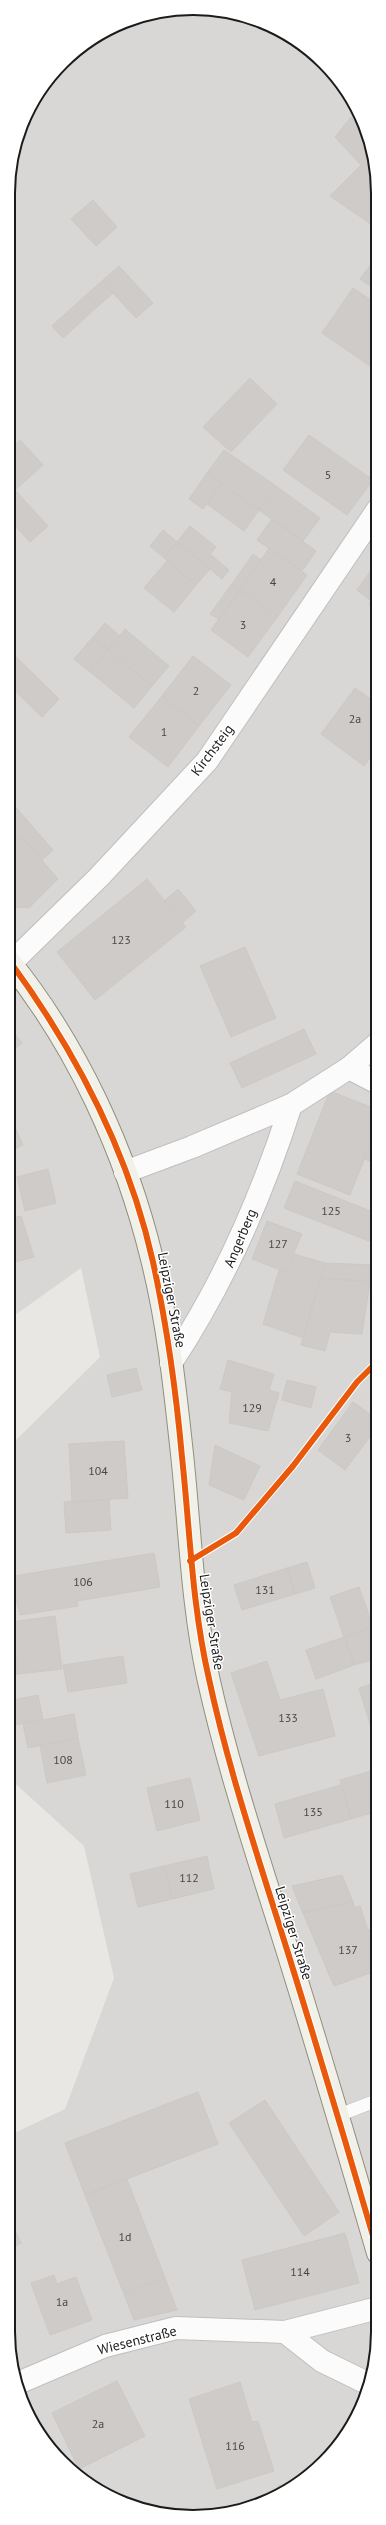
<svg xmlns="http://www.w3.org/2000/svg" width="386" height="2525" viewBox="0 0 386 2525" font-family="'PT Sans',sans-serif">
	<style>
		.residential { fill: #d8d7d5 }
		.building { fill: #cecbc8; stroke: #ccc9c5 }
		.lines { fill: none; stroke-linecap: round; stroke-linejoin: round }
		.lane-casing { stroke: #c0bfbe; stroke-width: 14 }
		.street-casing { stroke: #c0bfbe; stroke-width: 24 }
		.secondary-casing { stroke: #8e907d; stroke-width: 24 }
		.lane { stroke: #fcfbfb; stroke-width: 13 }
		.street { stroke: #fcfbfb; stroke-width: 22 }
		.secondary { stroke: #f1f1e9; stroke-width: 22 }
		.cycleway-casing { stroke: #fff; stroke-width: 8 }
		.cycleway { stroke: #e8590c; stroke-width: 6 }
		.labels { text-anchor: middle; stroke-width: 3; stroke-linejoin: round; paint-order: stroke }
		.number-label { font-size: 12px; fill: #484746 }
		.street-label { font-size: 14px; fill: #1b1b1b; stroke: #fff }
		.rim { fill: none; stroke: #1b1b1b; stroke-width: 2 }
	</style>
	<rect width="100%" height="100%" fill="#e9e7e3"/>
	<!-- residential -->
	<path class="residential" d="M205 8 264 22 324 62 359 111 378 181V2344L359 2414 315 2471 253 2507 181 2517 111 2498 62 2463 22 2403 8 2332V2136L65 2109 114 1978 84 1846 8 1777V1448L100 1357 81 1268 8 1320V181L27 111 71 54 134 18Z"/>
	<!-- building -->
	<g class="building">
		<path d="M360 115 364 131 354 120Z"/>
		<path d="M351 117 364 131 371 155 361 165 335 137Z"/>
		<path d="M371 155 378 181V225L375 227 330 196Z"/>
		<path d="M93 200 117 227 96 246 71 219Z"/>
		<path d="M372 263 378 267V291L360 279Z"/>
		<path d="M119 266 153 303 136 318 102 281Z"/>
		<path d="M102 281 113 293 97 307 86 295Z"/>
		<path d="M353 288 378 305V362L373 368 322 333Z"/>
		<path d="M86 295 97 307 63 338 52 326Z"/>
		<path d="M250 378 277 404 231 452 203 427Z"/>
		<path d="M378 393V405L372 401Z"/>
		<path d="M309 435 373 480 347 515 283 470Z"/>
		<path d="M8 437 15 444 8 451Z"/>
		<path d="M20 440 43 465 15 490 8 483V451Z"/>
		<path d="M224 450 276 486 259 510 207 473Z"/>
		<path d="M207 473 221 484 203 509 189 499Z"/>
		<path d="M8 483 15 490 8 496Z"/>
		<path d="M221 484 259 510 244 531 207 504Z"/>
		<path d="M276 486 320 518 303 541 259 510Z"/>
		<path d="M15 490 48 526 30 542 8 518V496Z"/>
		<path d="M272 519 316 551 302 571 257 540Z"/>
		<path d="M190 526 216 547 203 563 177 542Z"/>
		<path d="M163 530 177 542 164 558 150 546Z"/>
		<path d="M177 542 210 569 196 585 164 558Z"/>
		<path d="M269 548 307 575 278 616 240 590Z"/>
		<path d="M210 554 229 570 222 579 203 563Z"/>
		<path d="M253 554 261 560 240 590 232 584Z"/>
		<path d="M167 561 196 585 174 612 144 588Z"/>
		<path d="M372 569 378 573V592L371 601 357 590Z"/>
		<path d="M232 584 240 590 219 619 210 614Z"/>
		<path d="M240 590 278 616 248 657 211 630Z"/>
		<path d="M378 592V609L369 604Z"/>
		<path d="M105 623 120 636 108 650 93 637Z"/>
		<path d="M125 629 169 666 152 686 108 650Z"/>
		<path d="M93 637 108 650 89 671 74 659Z"/>
		<path d="M8 649 59 699 42 717 8 684Z"/>
		<path d="M108 650 152 686 134 708 89 671Z"/>
		<path d="M193 656 231 685 199 726 162 696Z"/>
		<path d="M355 688 378 704V747L364 766 321 734Z"/>
		<path d="M162 696 199 726 168 767 129 737Z"/>
		<path d="M13 804 53 850 42 860 22 837 8 849V807Z"/>
		<path d="M22 837 58 879 29 908 13 907 8 902V849Z"/>
		<path d="M147 879 186 927 95 1000 57 952Z"/>
		<path d="M178 889 196 911 182 923 164 901Z"/>
		<path d="M245 947 276 1018 231 1037 200 966Z"/>
		<path d="M8 1025 22 1043 8 1054Z"/>
		<path d="M304 1029 316 1054 242 1088 230 1063Z"/>
		<path d="M330 1091 378 1110V1124L350 1195 297 1174Z"/>
		<path d="M8 1112 23 1145 8 1152Z"/>
		<path d="M378 1124V1164L364 1159Z"/>
		<path d="M48 1169 56 1203 25 1211 17 1177Z"/>
		<path d="M295 1181 378 1214 369 1241 284 1208Z"/>
		<path d="M21 1216 34 1257 8 1264V1219Z"/>
		<path d="M267 1221 302 1234 286 1272 252 1259Z"/>
		<path d="M294 1254 325 1263 303 1338 263 1324 279 1270 286 1272Z"/>
		<path d="M325 1263 372 1265 370 1282 321 1278Z"/>
		<path d="M321 1278 370 1282 362 1334 330 1332 325 1351 301 1345Z"/>
		<path d="M228 1360 274 1374 269 1390 279 1393 268 1431 229 1423 232 1392 220 1389Z"/>
		<path d="M136 1368 142 1390 112 1397 107 1375Z"/>
		<path d="M287 1380 316 1387 311 1408 282 1400Z"/>
		<path d="M353 1402 378 1420V1426L345 1470 318 1450Z"/>
		<path d="M124 1441 128 1498 72 1502 69 1444Z"/>
		<path d="M215 1445 260 1466 244 1500 209 1485Z"/>
		<path d="M109 1500 111 1530 66 1533 64 1502Z"/>
		<path d="M154 1553 160 1587 77 1601 78 1606 20 1615 17 1603 8 1604V1577Z"/>
		<path d="M307 1562 315 1588 295 1594 287 1568Z"/>
		<path d="M287 1568 295 1594 242 1610 234 1585Z"/>
		<path d="M359 1587 373 1627 344 1637 330 1597Z"/>
		<path d="M55 1616 62 1669 18 1674 12 1622Z"/>
		<path d="M8 1622H12L18 1674 8 1676Z"/>
		<path d="M378 1625V1658L354 1665 344 1637Z"/>
		<path d="M344 1637 354 1665 316 1679 306 1650Z"/>
		<path d="M123 1656 127 1683 68 1692 63 1665Z"/>
		<path d="M267 1661 280 1700 323 1689 335 1736 259 1756 231 1673Z"/>
		<path d="M378 1682V1750L359 1688Z"/>
		<path d="M38 1695 43 1719 11 1726 8 1701Z"/>
		<path d="M74 1714 78 1738 28 1748 23 1724Z"/>
		<path d="M78 1738 86 1775 47 1783 40 1745Z"/>
		<path d="M378 1769V1811L351 1819 340 1780Z"/>
		<path d="M190 1778 200 1820 157 1831 147 1788Z"/>
		<path d="M341 1785 351 1819 284 1838 275 1804Z"/>
		<path d="M207 1856 214 1889 172 1899 164 1866Z"/>
		<path d="M164 1866 172 1899 138 1907 130 1874Z"/>
		<path d="M342 1875 353 1902 303 1913 292 1886Z"/>
		<path d="M353 1902 355 1908 360 1906 368 1930 378 1926V1970L334 1986 303 1913Z"/>
		<path d="M198 2092 218 2144 85 2195 65 2143Z"/>
		<path d="M265 2100 339 2212 304 2236 229 2123Z"/>
		<path d="M127 2179 165 2278 124 2294 85 2195Z"/>
		<path d="M13 2226 21 2243 8 2250V2229Z"/>
		<path d="M345 2233 359 2283 255 2310 242 2260Z"/>
		<path d="M8 2254 14 2266 8 2269Z"/>
		<path d="M54 2275 57 2284 76 2277 92 2320 50 2335 31 2283Z"/>
		<path d="M165 2278 177 2310 134 2320 124 2294Z"/>
		<path d="M117 2381 145 2436 79 2469 52 2413Z"/>
		<path d="M240 2382 252 2422 258 2421 274 2471 217 2489 189 2399Z"/>
		<path d="M299 2480 279 2492 278 2486Z"/>
	</g>
	<g class="lines">
		<!-- lane casing -->
		<g class="lane-casing">
			<path id="lane" d="M339 2115 378 2100"/>
		</g>
		<!-- street casing -->
		<g class="street-casing">
			<g id="street">
				<path d="M8 966 99 877 207 761 378 509"/>
				<path d="M349 1068 378 1043"/>
				<path d="M125 1172 192 1147 291 1105 349 1068 378 1083"/>
				<path d="M171 1363C224 1283 262 1196 291 1105"/>
				<path d="M285 2332 322 2361 367 2383"/>
				<path d="M18 2383 105 2346 176 2328 285 2332 378 2308"/>
			</g>
		</g>
		<!-- secondary casing -->
		<g class="secondary-casing">
			<path id="secondary" d="M8 960C77 1045 126 1152 152 1259 168 1322 175 1389 182 1454 190 1529 192 1603 208 1677 228 1768 258 1857 286 1946 318 2048 348 2150 378 2253"/>
		</g>
		<!-- lane -->
		<use href="#lane" class="lane"/>
		<!-- street -->
		<use href="#street" class="street"/>
		<!-- secondary -->
		<use href="#secondary" class="secondary"/>
		<!-- cycleway casing -->
		<g class="cycleway-casing">
			<g id="cycleway">
				<path d="M11 963C76 1052 129 1154 153 1262 167 1326 176 1391 182 1457 190 1531 192 1606 209 1679 229 1772 260 1863 288 1953 319 2053 349 2153 378 2253"/>
				<path d="M190 1561 236 1533 293 1466 357 1382 378 1361"/>
			</g>
		</g>
		<!-- cycleway -->
		<use href="#cycleway" class="cycleway"/>
	</g>
	<g class="labels">
		<!-- number labels -->
		<g class="number-label">
			<text x="328" y="479">5</text>
			<text x="273" y="586">4</text>
			<text x="243" y="629">3</text>
			<text x="196" y="695">2</text>
			<text x="355" y="723">2a</text>
			<text x="164" y="736">1</text>
			<text x="121" y="944">123</text>
			<text x="331" y="1215">125</text>
			<text x="278" y="1248">127</text>
			<text x="252" y="1412">129</text>
			<text x="348" y="1442">3</text>
			<text x="98" y="1475">104</text>
			<text x="83" y="1586">106</text>
			<text x="265" y="1594">131</text>
			<text x="288" y="1722">133</text>
			<text x="63" y="1764">108</text>
			<text x="174" y="1808">110</text>
			<text x="313" y="1816">135</text>
			<text x="189" y="1882">112</text>
			<text x="348" y="1954">137</text>
			<text x="125" y="2241">1d</text>
			<text x="300" y="2276">114</text>
			<text x="62" y="2306">1a</text>
			<text x="98" y="2428">2a</text>
			<text x="235" y="2450">116</text>
		</g>
		<!-- street labels -->
		<g class="street-label">
			<text transform="translate(212 750) rotate(-53)" y="5">Kirchsteig</text>
			<text transform="translate(240 1238) rotate(-67)" y="5">Angerberg</text>
			<text transform="translate(172 1300) rotate(79)" y="5">Leipziger Straße</text>
			<text transform="translate(212 1622) rotate(81)" y="5">Leipziger Straße</text>
			<text transform="translate(294 1933) rotate(73)" y="5">Leipziger Straße</text>
			<text transform="translate(137 2340) rotate(-14)" y="5">Wiesenstraße</text>
		</g>
	</g>
	<!-- crop -->
	<path d="M0 0H386V2525H0ZM193 15H193A178 178 0 0 1 371 193V2332A178 178 0 0 1 193 2510H193A178 178 0 0 1 15 2332V193A178 178 0 0 1 193 15Z" fill="#fff" fill-rule="evenodd"/>
	<path class="rim" d="M193 15H193A178 178 0 0 1 371 193V2332A178 178 0 0 1 193 2510H193A178 178 0 0 1 15 2332V193A178 178 0 0 1 193 15Z"/>
</svg>
